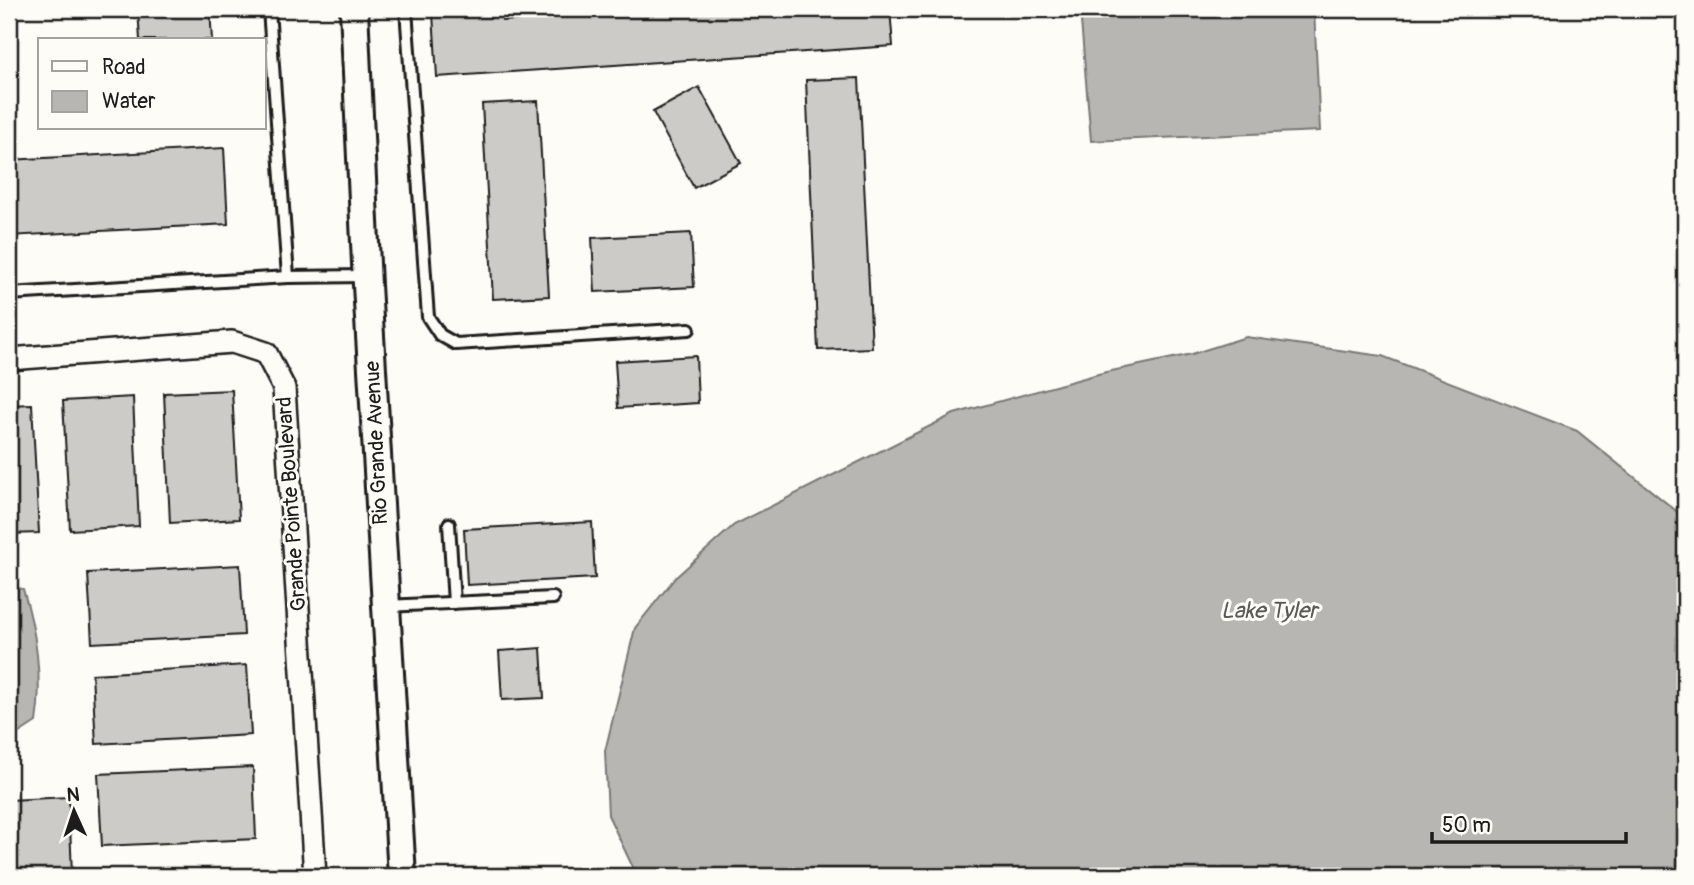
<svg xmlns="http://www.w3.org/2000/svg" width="1694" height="885" viewBox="0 0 1694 885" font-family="Pangolin,sans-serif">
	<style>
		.water { fill: #b7b6b2; stroke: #797876; stroke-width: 2 }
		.building { fill: #cccbc8; stroke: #1c1c1c; stroke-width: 2 }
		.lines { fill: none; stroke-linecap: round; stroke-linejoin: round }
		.service-casing { stroke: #1c1c1c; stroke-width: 16 }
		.minor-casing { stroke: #1c1c1c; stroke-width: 26 }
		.tertiary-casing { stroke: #1c1c1c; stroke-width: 32 }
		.service { stroke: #fdfcf7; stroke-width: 10 }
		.minor { stroke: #fdfcf7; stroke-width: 21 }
		.tertiary { stroke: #fdfcf7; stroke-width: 26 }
		.labels { text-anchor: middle; stroke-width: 6; stroke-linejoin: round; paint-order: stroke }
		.street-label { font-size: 21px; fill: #1c1c1c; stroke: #fdfcf7 }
		.water-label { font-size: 23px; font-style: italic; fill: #5a5a58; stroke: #fdfcf7 }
	</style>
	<rect width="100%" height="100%" fill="#fdfcf7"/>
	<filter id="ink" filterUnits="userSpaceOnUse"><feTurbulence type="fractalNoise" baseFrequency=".0143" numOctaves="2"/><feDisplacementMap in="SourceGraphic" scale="14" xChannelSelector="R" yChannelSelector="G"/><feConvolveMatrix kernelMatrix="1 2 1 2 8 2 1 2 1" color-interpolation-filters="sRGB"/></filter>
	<g filter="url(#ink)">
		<!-- water -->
		<g class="water">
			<path d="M1080 9H1314L1320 131 1091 141Z"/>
			<path d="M1246 337 1382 356 1577 431 1685 518V876H637L608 815 605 751 635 628 675 578 734 525 954 414 1102 373 1192 354Z"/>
			<path d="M9 586 23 589C36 630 43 679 36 722L10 739Z"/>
		</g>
		<!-- building -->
		<g class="building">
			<path d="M138 9H210L212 40H140Z"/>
			<path d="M502 9V21L685 9H890L893 46 437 77 433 14Z"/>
			<path d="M859 78 872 348 818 350 806 80Z"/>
			<path d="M699 87 741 163 694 188 653 112Z"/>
			<path d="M538 101 549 296 493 299 482 104Z"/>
			<path d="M224 148 228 224 9 236V160Z"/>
			<path d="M691 233 694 287 595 292 592 238Z"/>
			<path d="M696 356 698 403 618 408 615 361Z"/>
			<path d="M232 390 239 519 170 523 164 393Z"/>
			<path d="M133 397 139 526 70 530 63 401Z"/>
			<path d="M32 404 39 533 9 534V405Z"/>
			<path d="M592 522 595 578 467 585 464 529Z"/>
			<path d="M240 565 244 635 92 643 88 573Z"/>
			<path d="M541 648 544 698 502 700 499 651Z"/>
			<path d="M247 665 251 735 96 744 92 674Z"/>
			<path d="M253 767 256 839 102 846 98 774Z"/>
			<path d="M69 797 72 876H9V800Z"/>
			<path d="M259 869V876H109Z"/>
		</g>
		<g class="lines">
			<!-- service casing -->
			<g class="service-casing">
				<g id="service">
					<path d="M269 9 288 277"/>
					<path d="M406 9 428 317 440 335 456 344 689 329"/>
					<path d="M9 294 288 277 366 276"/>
					<path d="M449 524 454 603"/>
					<path d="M386 606 553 598"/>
				</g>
			</g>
			<!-- minor casing -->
			<g class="minor-casing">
				<path id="minor" d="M9 359 232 342 266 353 284 388 315 876"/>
			</g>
			<!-- tertiary casing -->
			<g class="tertiary-casing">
				<path id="tertiary" d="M354 9 367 285 402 876"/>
			</g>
			<!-- service -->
			<use href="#service" class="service"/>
			<!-- minor -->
			<use href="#minor" class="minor"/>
			<!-- tertiary -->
			<use href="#tertiary" class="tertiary"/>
		</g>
	</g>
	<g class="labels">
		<!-- street labels -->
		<g class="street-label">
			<text transform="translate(376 443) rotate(-93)" y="7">Rio Grande Avenue</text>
			<text transform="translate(291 504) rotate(-94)" y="7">Grande Pointe Boulevard</text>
		</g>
		<!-- water labels -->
		<g class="water-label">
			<text x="1269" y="618">Lake Tyler</text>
		</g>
	</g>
	<!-- margin -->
	<rect width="1694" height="885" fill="none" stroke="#fdfcf7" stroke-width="35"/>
	<rect x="18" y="18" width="1659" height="850" fill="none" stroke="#1c1c1c" stroke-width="2.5" filter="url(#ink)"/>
	<!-- legend -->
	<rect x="38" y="38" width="228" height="91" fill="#fdfcf7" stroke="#a3a29f" stroke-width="2"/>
	<rect x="52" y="61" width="35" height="10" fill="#fdfcf7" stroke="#a3a29f" stroke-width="2"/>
	<text x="102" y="74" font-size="21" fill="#1c1c1c">Road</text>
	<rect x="52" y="91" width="35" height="21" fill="#b7b6b2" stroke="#a3a29f" stroke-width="2"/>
	<text x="102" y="108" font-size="21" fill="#1c1c1c">Water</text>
	<!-- north arrow -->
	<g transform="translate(74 811) rotate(357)" stroke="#fdfcf7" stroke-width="5" paint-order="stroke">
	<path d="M0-5L12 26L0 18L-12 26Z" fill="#1c1c1c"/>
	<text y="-10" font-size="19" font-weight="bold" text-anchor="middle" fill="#1c1c1c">N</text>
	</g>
	<!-- scale -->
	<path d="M1432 832v10h194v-10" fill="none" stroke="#1c1c1c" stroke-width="3.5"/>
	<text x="1442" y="832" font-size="21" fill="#1c1c1c" stroke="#fdfcf7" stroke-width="5" paint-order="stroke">50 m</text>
</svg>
